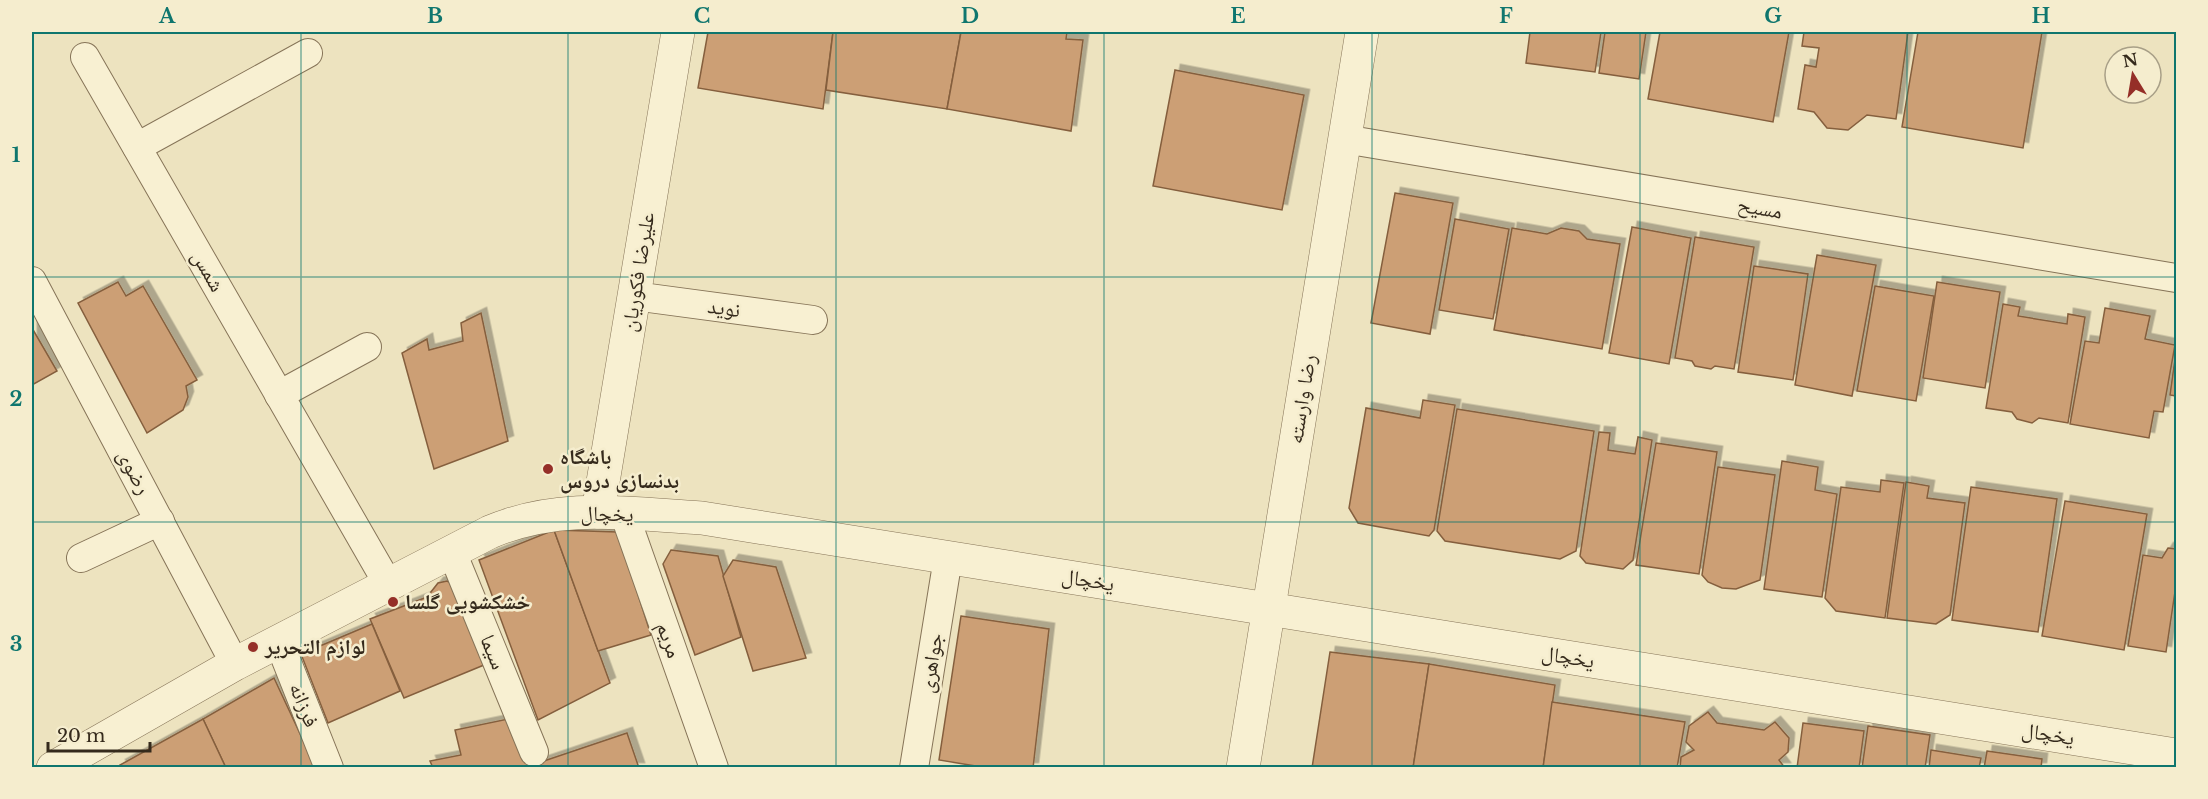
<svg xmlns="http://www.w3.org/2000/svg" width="2208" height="799" viewBox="0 0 2208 799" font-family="'Libre Baskerville','Noto Naskh Arabic',serif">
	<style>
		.building { fill: #cc9f75; stroke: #855f3e; stroke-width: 1.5; filter: url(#shadow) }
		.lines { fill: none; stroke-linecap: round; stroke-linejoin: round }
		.minor-casing { stroke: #867458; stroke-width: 30 }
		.tertiary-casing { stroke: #867458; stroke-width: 34 }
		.minor { stroke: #f8f0d2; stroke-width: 28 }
		.tertiary { stroke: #f8f0d2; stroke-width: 33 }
		.grid { fill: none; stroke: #0f766e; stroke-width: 1.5; stroke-opacity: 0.55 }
		.poi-dot { fill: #952f28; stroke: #f5edce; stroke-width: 2 }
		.labels { text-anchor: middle; stroke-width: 5; stroke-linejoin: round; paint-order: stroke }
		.street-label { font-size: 21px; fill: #352a1c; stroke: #f5edce }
		.poi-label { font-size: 21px; font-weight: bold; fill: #352a1c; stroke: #f5edce; text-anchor: start }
		.neatline { fill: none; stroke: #0f766e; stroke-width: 2 }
		.grid-label { font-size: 20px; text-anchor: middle; font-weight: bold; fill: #0f766e }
	</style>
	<defs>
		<filter id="shadow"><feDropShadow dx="5.5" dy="-5.5" stdDeviation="0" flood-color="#0004"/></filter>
	</defs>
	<rect width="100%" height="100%" fill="#ede3bf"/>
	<!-- building -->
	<g class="building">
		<path d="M708 32H833L823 109 698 88Z"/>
		<path d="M833 32H961L947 109 826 90Z"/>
		<path d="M961 32H1067L1066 39 1083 40 1071 131 947 109Z"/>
		<path d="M1530 32H1601L1595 72 1526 63Z"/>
		<path d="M1605 32H1646L1639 79 1599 73Z"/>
		<path d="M1660 32H1789L1773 122 1648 99Z"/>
		<path d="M1804 32H1908L1896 119 1867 115 1848 130 1827 128 1814 112 1798 109 1805 65 1816 67 1819 48 1802 46Z"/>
		<path d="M1918 32H2042L2023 148 1902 127Z"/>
		<path d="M1175 70 1304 95 1282 210 1153 186Z"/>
		<path d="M1395 193 1453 203 1430 334 1371 323Z"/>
		<path d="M1455 219 1509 229 1493 319 1439 310Z"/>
		<path d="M1632 227 1691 238 1669 364 1609 353Z"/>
		<path d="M1512 228 1547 234 1561 228 1579 231 1587 239 1620 244 1602 349 1494 330Z"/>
		<path d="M1695 237 1754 247 1734 369 1715 366 1711 369 1695 366 1692 361 1675 358Z"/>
		<path d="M1817 255 1876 265 1852 396 1795 385Z"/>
		<path d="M1754 266 1808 274 1793 380 1738 372Z"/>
		<path d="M118 282 126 296 143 286 197 380 186 386 188 397 183 410 147 433 78 303Z"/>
		<path d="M1937 282 2000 292 1985 388 1923 378Z"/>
		<path d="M1875 286 1934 296 1916 401 1857 391Z"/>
		<path d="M2003 304 2020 307 2018 316 2067 324 2068 314 2085 317 2068 423 2039 418 2032 423 2017 419 2012 412 1986 408Z"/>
		<path d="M2105 308 2150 316 2145 339 2175 345 2163 412 2154 411 2149 438 2070 424 2085 341 2099 343Z"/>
		<path d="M481 313 508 441 434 469 402 353 427 339 429 350 463 341 461 323Z"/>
		<path d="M32 328 57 371 32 385Z"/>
		<path d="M2176 352V396L2170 395Z"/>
		<path d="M1423 400 1455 405 1434 530 1429 536 1358 523 1349 508 1366 408 1420 418Z"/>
		<path d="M1457 409 1594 431 1576 551 1560 559 1445 541 1437 531Z"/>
		<path d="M1599 432 1610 433 1608 450 1635 454 1638 437 1652 440 1633 560 1623 569 1586 563 1580 556Z"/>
		<path d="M1656 443 1717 452 1699 574 1636 565Z"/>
		<path d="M1782 461 1818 467 1815 490 1837 494 1822 597 1764 589Z"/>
		<path d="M1718 467 1775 475 1760 580 1736 589 1722 588 1708 582 1702 575Z"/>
		<path d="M1881 480 1904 483 1885 618 1836 611 1825 598 1841 487 1880 492Z"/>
		<path d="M1906 482 1929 486 1927 498 1965 503 1950 615 1936 624 1887 618Z"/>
		<path d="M1971 487 2057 499 2038 632 1952 620Z"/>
		<path d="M2065 501 2147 514 2124 650 2042 636Z"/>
		<path d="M554 530 610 683 538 720 479 560Z"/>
		<path d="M554 530 618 532 651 635 598 651Z"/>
		<path d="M2168 548 2176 549V585L2166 652 2128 646 2143 555 2162 558Z"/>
		<path d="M671 550 718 556 741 637 695 655 663 564Z"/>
		<path d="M733 560 776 567 806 658 753 671 723 576Z"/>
		<path d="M447 581 457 586 484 665 404 698 370 619 427 597 438 583Z"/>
		<path d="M961 616 1049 629 1033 768H988L939 760Z"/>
		<path d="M372 624 400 691 328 723 301 654Z"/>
		<path d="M1330 652 1429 664 1413 768H1312Z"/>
		<path d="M1429 664 1555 685 1543 768H1413Z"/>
		<path d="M274 678 316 768H226L203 719Z"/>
		<path d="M1552 702 1685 722 1677 768H1543Z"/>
		<path d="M1708 712 1717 723 1764 730 1775 722 1789 738 1788 752 1779 760 1785 768H1680L1681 757 1694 750 1686 742 1689 726Z"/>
		<path d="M203 719 226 768H122L120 765Z"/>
		<path d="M508 719 530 768H433L430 761 461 755 455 730Z"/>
		<path d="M1803 723 1864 731 1859 768H1797Z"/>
		<path d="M1868 726 1930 735 1925 768H1862Z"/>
		<path d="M627 733 639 768 529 766Z"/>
		<path d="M1931 750 1981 758 1979 768H1929Z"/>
		<path d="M1987 751 2042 759 2041 768H1984Z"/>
	</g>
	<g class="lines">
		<!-- minor casing -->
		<g class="minor-casing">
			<g id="minor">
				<path d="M85 57 388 584"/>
				<path d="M1344 139 2176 278"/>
				<path d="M137 147 308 53"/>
				<path d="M32 281 235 664"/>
				<path d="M634 296 813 320"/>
				<path d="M279 395 367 347"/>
				<path d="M624 513 714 768"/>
				<path d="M452 552 534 752"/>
				<path d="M81 558 160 521"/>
				<path d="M279 642 329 768"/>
				<path d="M914 768 948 558"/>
			</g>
		</g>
		<!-- tertiary casing -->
		<g class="tertiary-casing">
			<g id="tertiary">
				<path d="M598 512 678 32"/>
				<path d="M53 768 235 664 490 532C561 502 628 514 702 518L2176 755"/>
				<path d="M1243 768 1362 32"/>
			</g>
		</g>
		<!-- minor -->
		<use href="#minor" class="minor"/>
		<!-- tertiary -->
		<use href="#tertiary" class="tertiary"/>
	</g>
	<!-- grid -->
	<path class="grid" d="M301 32V768M568 32V768M836 32V768M1104 32V768M1372 32V768M1640 32V768M1907 32V768M32 277H2176M32 522H2176"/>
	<!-- markers -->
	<g class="poi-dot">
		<circle cx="548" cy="469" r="6"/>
		<circle cx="393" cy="602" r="6"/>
		<circle cx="253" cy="647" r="6"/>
	</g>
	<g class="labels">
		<!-- street labels -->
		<g class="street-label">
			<text transform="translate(1760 208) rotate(10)" y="7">مسیح</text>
			<text transform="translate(208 271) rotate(60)" y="7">شمس</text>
			<text transform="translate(638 272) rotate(-81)" y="7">علیرضا فکوریان</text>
			<text transform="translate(724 308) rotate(8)" y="7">نوید</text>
			<text transform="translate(1302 399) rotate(-81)" y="7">رضا وارسته</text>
			<text transform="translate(134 472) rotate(62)" y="7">رضوی</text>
			<text transform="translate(607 514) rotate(1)" y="7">یخچال</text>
			<text transform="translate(1088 580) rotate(9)" y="7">یخچال</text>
			<text transform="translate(669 640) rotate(70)" y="7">مریم</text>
			<text transform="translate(493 652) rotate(68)" y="7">سیما</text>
			<text transform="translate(1568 657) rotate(9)" y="7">یخچال</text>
			<text transform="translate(931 663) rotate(-81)" y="7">جواهری</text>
			<text transform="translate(304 705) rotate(68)" y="7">فرزانه</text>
			<text transform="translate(2048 734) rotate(9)" y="7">یخچال</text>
		</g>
		<!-- poi labels -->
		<g class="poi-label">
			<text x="560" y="464">باشگاه<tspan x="560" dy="24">بدنسازی دروس</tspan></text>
			<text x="405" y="609">خشکشویی گلسا</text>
			<text x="265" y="654">لوازم التحریر</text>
		</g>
	</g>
	<!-- border -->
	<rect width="2208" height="799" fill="none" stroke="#f5edce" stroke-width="66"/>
	<!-- north arrow -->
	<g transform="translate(2133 75) rotate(349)"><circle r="28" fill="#f5edce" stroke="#a89f87" stroke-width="1.5"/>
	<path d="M0-4.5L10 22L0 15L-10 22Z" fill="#952f28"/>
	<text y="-9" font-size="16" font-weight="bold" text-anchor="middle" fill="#352a1c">N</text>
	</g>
	<!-- scale -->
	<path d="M48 742v9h102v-9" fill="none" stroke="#352a1c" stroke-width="3"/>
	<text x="57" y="742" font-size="18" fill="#352a1c" stroke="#f5edce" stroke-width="4.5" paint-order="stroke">20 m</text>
	<rect x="33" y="33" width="2142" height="733" class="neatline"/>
	<g class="grid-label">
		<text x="167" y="23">A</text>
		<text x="435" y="23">B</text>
		<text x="702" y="23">C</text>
		<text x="970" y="23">D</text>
		<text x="1238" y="23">E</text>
		<text x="1506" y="23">F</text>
		<text x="1773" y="23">G</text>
		<text x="2041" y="23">H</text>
		<text x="16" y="162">1</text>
		<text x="16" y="406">2</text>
		<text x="16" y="651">3</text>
	</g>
</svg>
